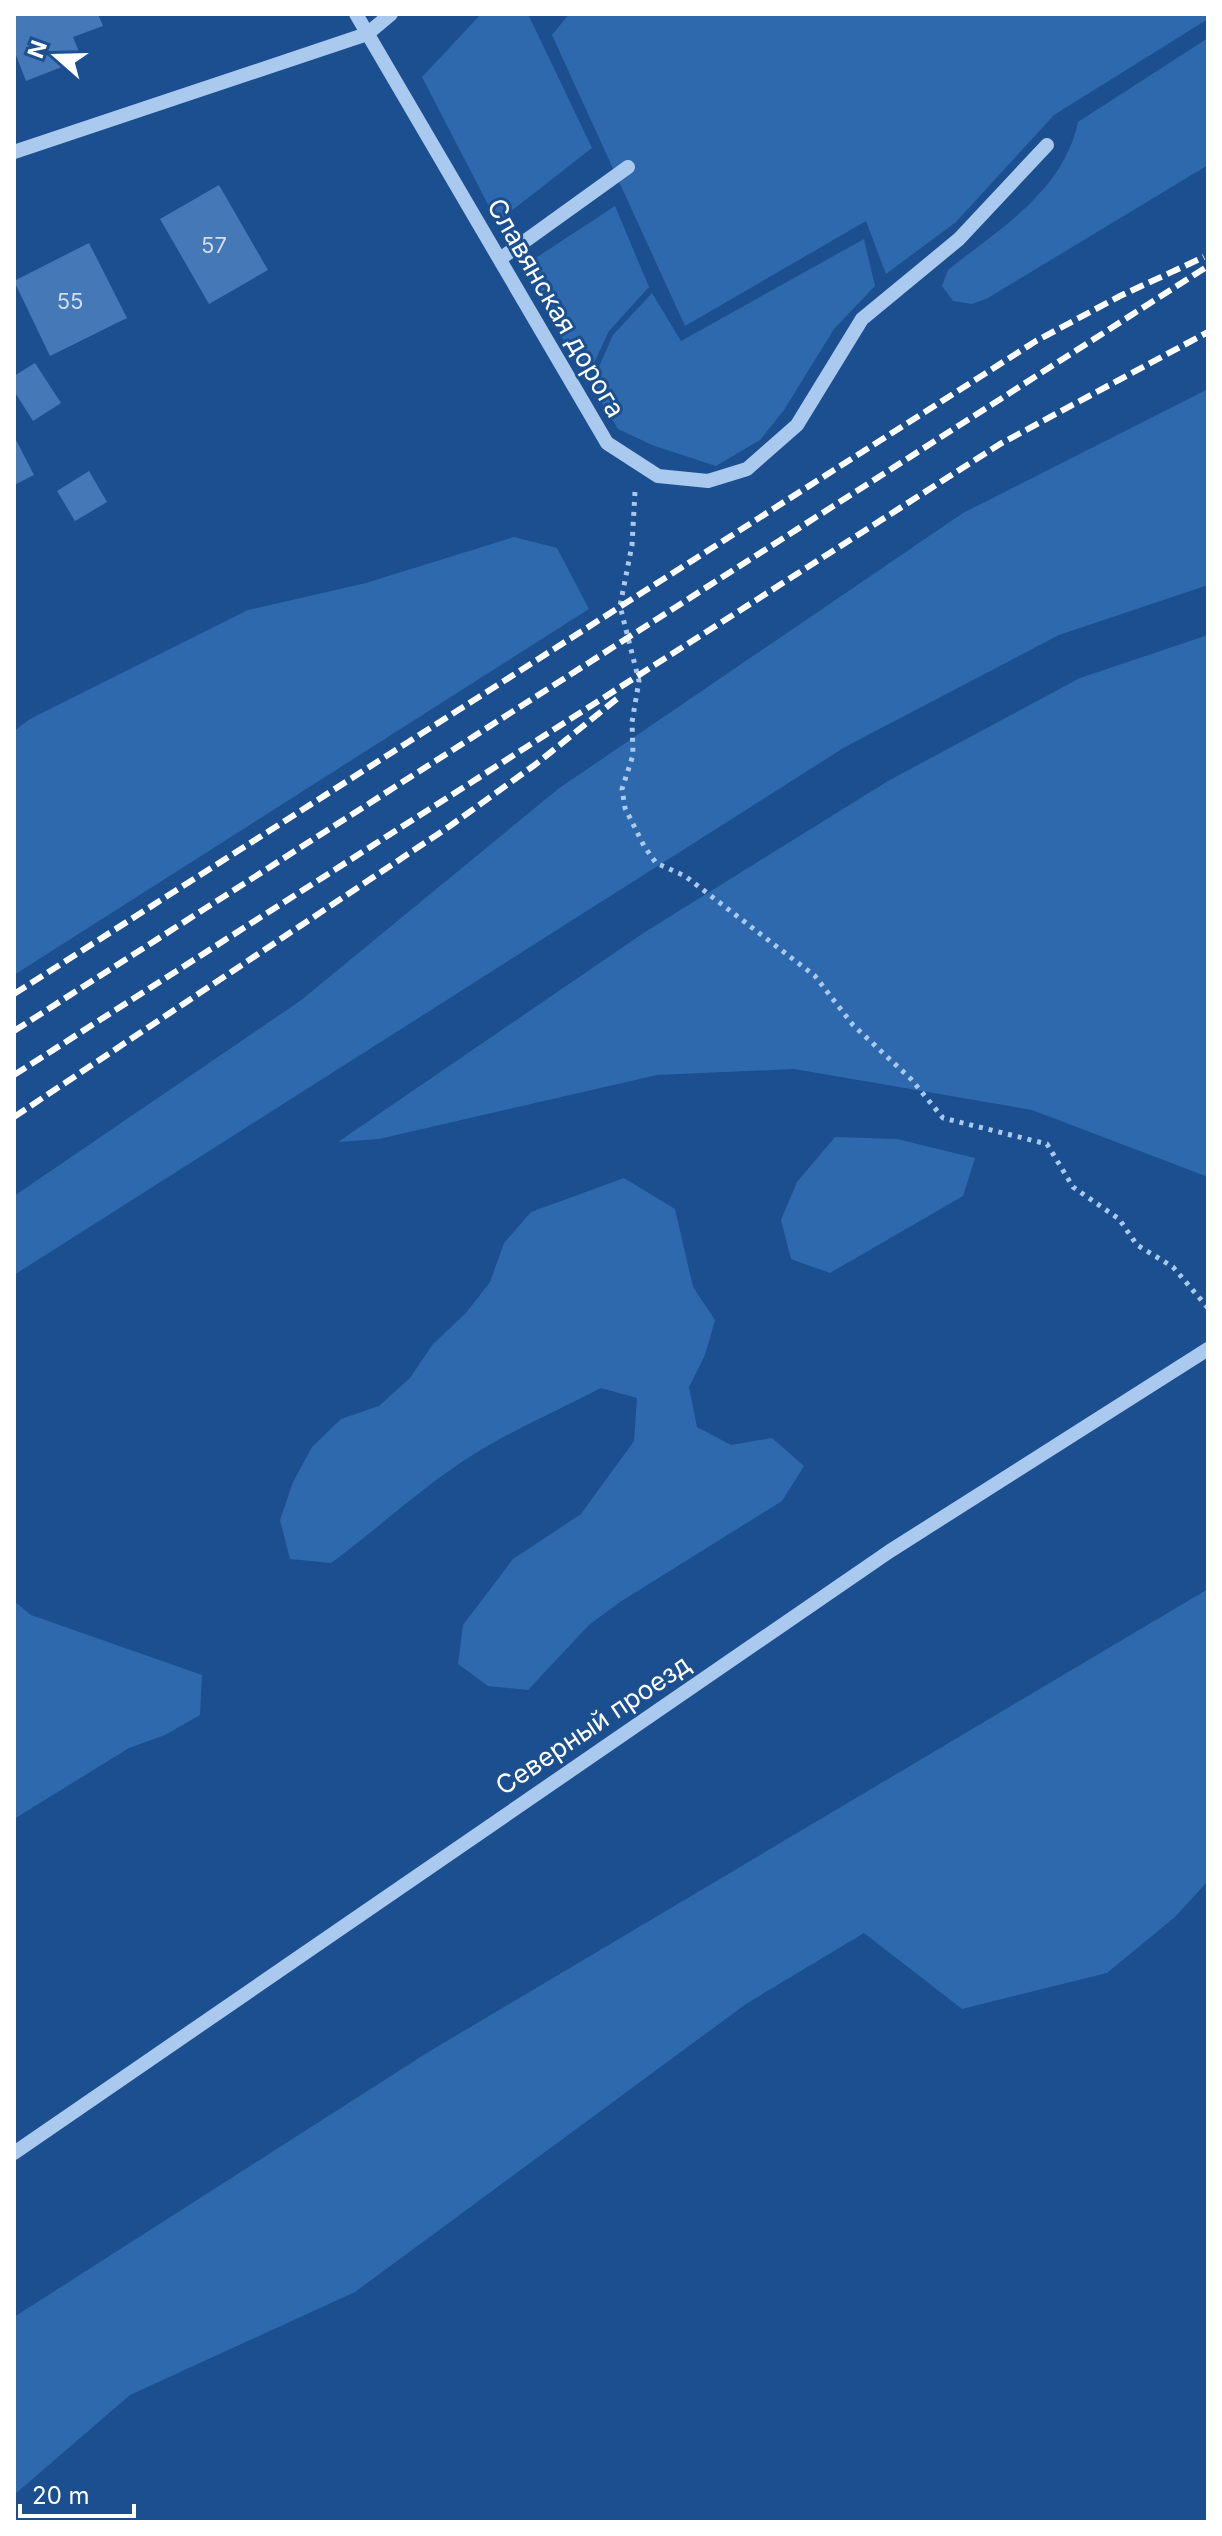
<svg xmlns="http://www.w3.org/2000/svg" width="1222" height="2536" viewBox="0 0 1222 2536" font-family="Inter,sans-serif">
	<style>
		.green { fill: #2e69ad }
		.building { fill: #4478b7 }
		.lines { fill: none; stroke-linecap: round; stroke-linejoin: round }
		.path { stroke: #a9c9ee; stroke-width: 5; stroke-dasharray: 4 6; stroke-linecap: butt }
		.minor { stroke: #a9c9ee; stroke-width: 14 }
		.rail { stroke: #fff; stroke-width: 6; stroke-dasharray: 14 6; stroke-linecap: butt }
		.labels { text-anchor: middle; stroke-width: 6; stroke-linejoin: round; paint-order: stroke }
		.number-label { font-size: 22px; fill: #d0dded }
		.street-label { font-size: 26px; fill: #fff; stroke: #1b4f8f }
	</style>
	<rect width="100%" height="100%" fill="#1b4f8f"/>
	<!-- green -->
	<g class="green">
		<path d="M481 14H528L592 148 497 222 422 77Z"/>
		<path d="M569 14H1208V19L1054 115 956 222 886 274 866 221 685 326 552 35Z"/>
		<path d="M1208 38V165L988 298 972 304 953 301 942 286 948 270C1000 228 1063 192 1078 122Z"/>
		<path d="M615 206 649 287 609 331 586 380 522 267Z"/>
		<path d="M864 239 875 286 834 329 784 410 760 440 716 466 652 445 618 429 591 385 613 335 652 293 681 341Z"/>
		<path d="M1208 389V585L1059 635 845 747 14 1275V1196L300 1001 558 789 963 513Z"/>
		<path d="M514 537 557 548 589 609 14 975V731L30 719 248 610 366 583Z"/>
		<path d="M1208 635V1177L1032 1110 794 1069 657 1075 379 1139 338 1142 645 932 888 781 1080 678Z"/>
		<path d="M835 1137 897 1139 975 1158 963 1196 830 1273 791 1259 781 1220 797 1182Z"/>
		<path d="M624 1178 675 1209 693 1287 715 1320 705 1355 689 1387 697 1427 731 1445 772 1438 804 1466 782 1501 620 1602 589 1625 528 1690 488 1686 458 1664 463 1625 513 1559 581 1514 634 1441 637 1398 601 1388C559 1410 514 1429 474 1454 423 1486 380 1527 331 1563L290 1559 280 1520 293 1482 312 1447 341 1419 379 1406 410 1378 433 1344 466 1313 490 1282 504 1243 531 1212Z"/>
		<path d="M1208 1589V1881L1175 1917 1107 1973 962 2009 864 1933 746 2004 355 2292 130 2395 14 2495V2317L430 2051Z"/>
		<path d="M14 1601 31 1615 202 1675 200 1715 165 1735 129 1748 14 1819Z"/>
	</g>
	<!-- building -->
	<g class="building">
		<path d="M14 14H98L103 26 73 37 82 59 26 81 14 50Z"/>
		<path d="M219 185 268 270 209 304 160 219Z"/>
		<path d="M89 243 127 318 50 356 14 281Z"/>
		<path d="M35 363 61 403 33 421 14 391V376Z"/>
		<path d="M14 436 34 475 14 485Z"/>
		<path d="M89 471 107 502 75 521 57 491Z"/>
	</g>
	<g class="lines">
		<!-- path -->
		<path class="path" d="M635 492 632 545 620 606 639 681 632 722 633 755 622 789 625 808 644 846 656 863 685 876 815 976 853 1025 911 1079 943 1118 1047 1144 1073 1187 1119 1219 1137 1245 1173 1267 1208 1308"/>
		<!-- minor -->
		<g class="minor">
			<path d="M356 14 607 443 658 476 708 481 747 469 797 425 862 319 959 239 1047 145"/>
			<path d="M14 152 367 34 391 14"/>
			<path d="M500 259 628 167"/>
			<path d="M14 2153 890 1551 1208 1349"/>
		</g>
		<!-- rail -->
		<g class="rail">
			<path d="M14 994 1036 341 1120 296 1204 257"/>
			<path d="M14 1031 1208 266"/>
			<path d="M14 1075 1000 444 1208 332"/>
			<path d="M14 1117 450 826 536 764 618 698"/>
		</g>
	</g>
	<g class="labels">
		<!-- number labels -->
		<g class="number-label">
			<text x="214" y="253">57</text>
			<text x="70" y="309">55</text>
		</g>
		<!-- street labels -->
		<g class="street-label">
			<text transform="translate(556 308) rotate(60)" y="9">Славянская дорога</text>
			<text transform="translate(593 1725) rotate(-34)" y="9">Северный проезд</text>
		</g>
	</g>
	<!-- border -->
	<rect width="1222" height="2536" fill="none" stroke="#ffffff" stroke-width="32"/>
	<!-- north arrow -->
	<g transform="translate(56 56) rotate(290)" stroke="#1b4f8f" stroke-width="6" paint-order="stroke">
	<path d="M0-6L14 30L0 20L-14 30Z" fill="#ffffff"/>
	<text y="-12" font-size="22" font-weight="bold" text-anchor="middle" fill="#ffffff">N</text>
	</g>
	<!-- scale -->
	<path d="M20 2504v12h114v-12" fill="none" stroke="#ffffff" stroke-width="4"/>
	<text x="32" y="2504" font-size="24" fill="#ffffff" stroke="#1b4f8f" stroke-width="6" paint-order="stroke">20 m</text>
</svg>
